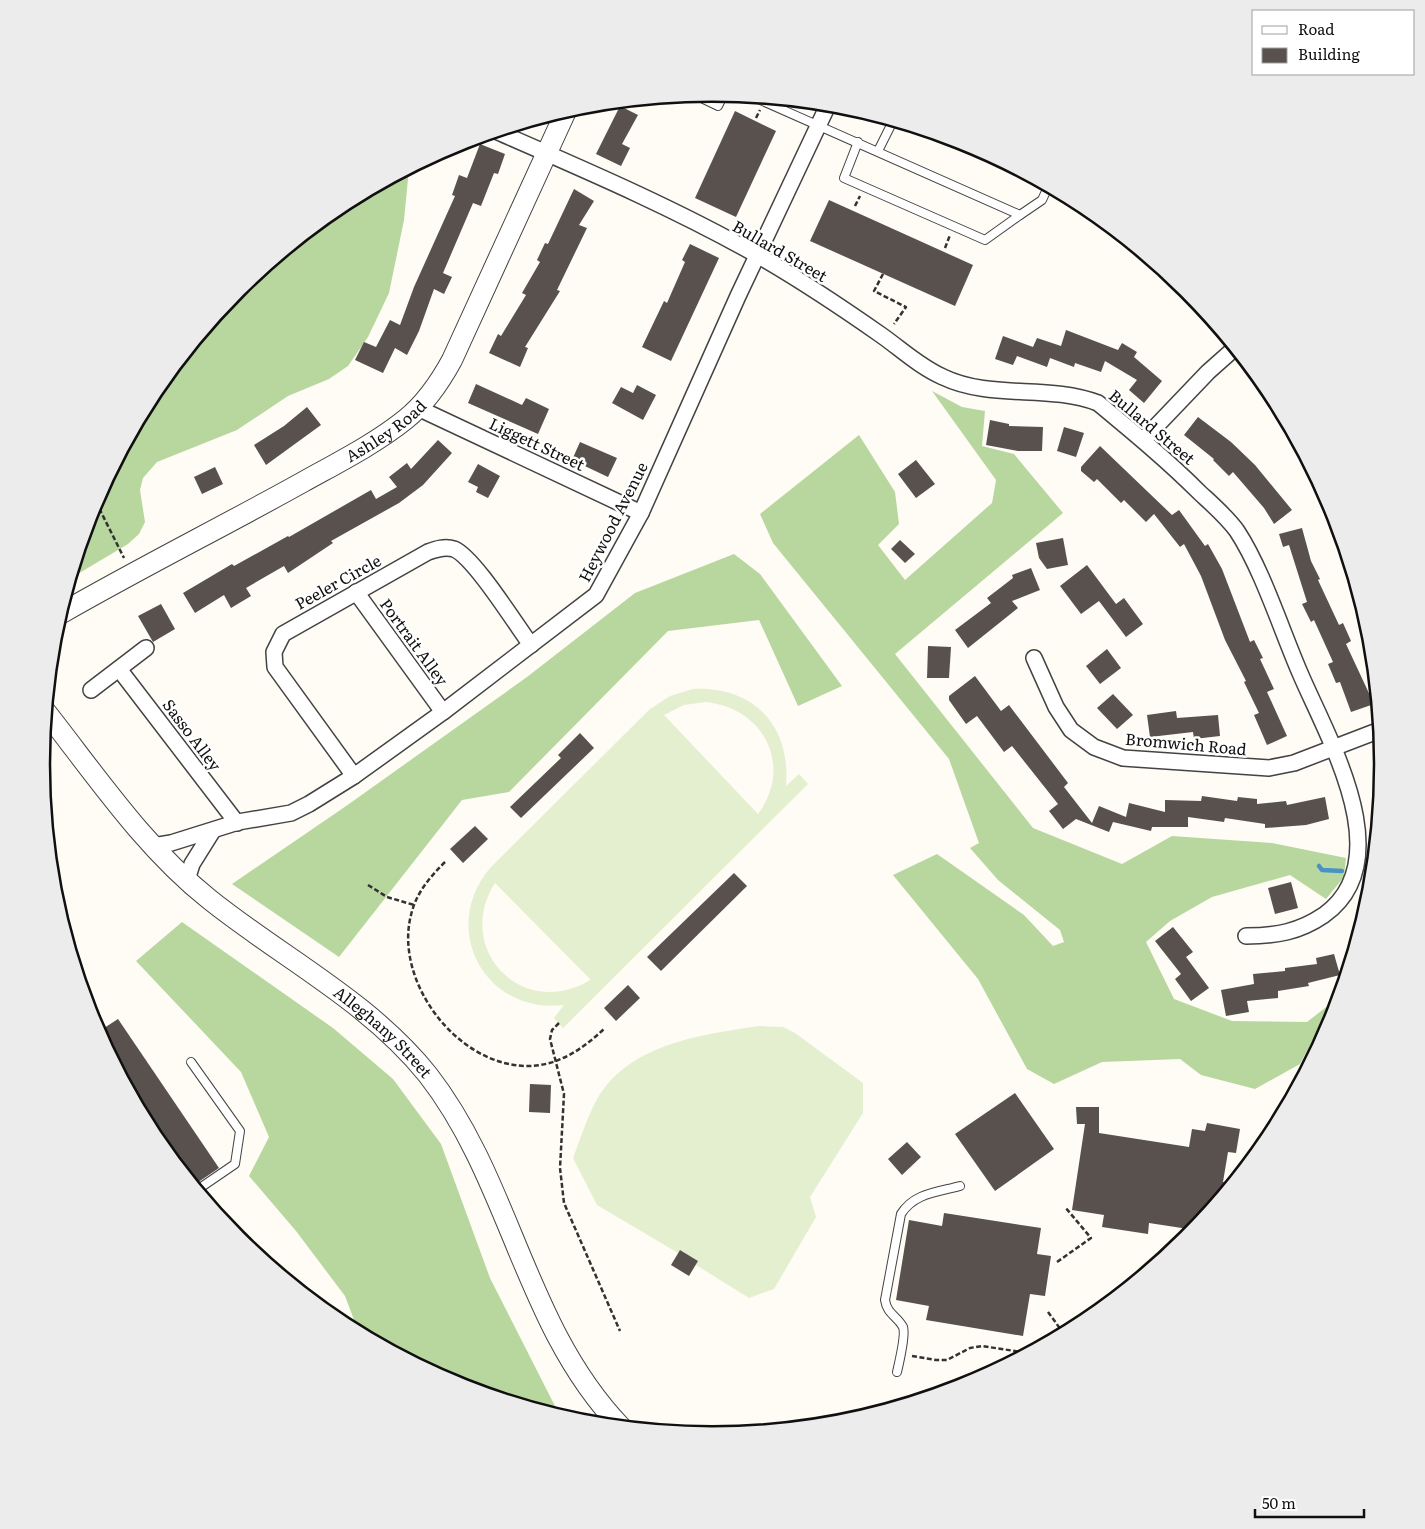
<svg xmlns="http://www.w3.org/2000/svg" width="1425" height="1529" viewBox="0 0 1425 1529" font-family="Literata,serif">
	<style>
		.forest { fill: #b8d79f }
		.pitch { fill: #e4efd0; fill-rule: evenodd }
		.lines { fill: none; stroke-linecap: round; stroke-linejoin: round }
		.stream { stroke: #4892c4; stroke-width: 4.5 }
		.building { fill: #58514d }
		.service-casing { stroke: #434343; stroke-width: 10 }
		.minor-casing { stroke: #434343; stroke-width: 18 }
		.tertiary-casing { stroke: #434343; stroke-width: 22 }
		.path { stroke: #323232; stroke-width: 2.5; stroke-dasharray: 5 2.5; stroke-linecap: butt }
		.service { stroke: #fff; stroke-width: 8 }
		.minor { stroke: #fff; stroke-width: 15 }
		.tertiary { stroke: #fff; stroke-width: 20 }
		.labels { text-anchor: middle; stroke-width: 5; stroke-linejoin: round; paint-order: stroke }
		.street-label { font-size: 16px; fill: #101010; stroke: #fff }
		.rim { fill: none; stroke: #101010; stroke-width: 2.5 }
	</style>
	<rect width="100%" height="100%" fill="#fefcf4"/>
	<!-- forest -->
	<g class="forest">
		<path d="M409 169 404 220 389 293 368 337 348 366 329 379 288 396 237 430 157 462 143 478 140 490 145 522 139 534 128 544 71 578 92 507 155 391 238 290 340 206Z"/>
		<path d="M932 391 962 407 985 411 982 446 1014 454 1063 513 895 654 1033 828 1122 864 1172 836 1272 843 1346 858 1344 877 1326 899 1290 875 1212 897 1170 921 1146 942 1174 999 1232 1021 1307 1022 1334 1001 1339 999 1328 1031 1318 1030 1300 1064 1255 1089 1201 1075 1180 1059 1102 1062 1054 1084 1027 1069 978 979 893 875 937 854 1024 915 1053 946 1064 942 1060 930 998 880 970 848 979 843 949 759 773 543 760 514 859 435 895 492 899 524 878 545 905 580 992 503 996 480Z"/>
		<path d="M734 554 760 574 842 686 798 706 759 620 668 631 509 792 462 800 339 957 232 884 349 804 527 677 635 593Z"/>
		<path d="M182 922 333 1028 393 1079 441 1144 490 1278 560 1416 455 1385 359 1333 345 1296 296 1231 249 1176 269 1137 241 1072 136 961Z"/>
	</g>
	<!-- pitch -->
	<g class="pitch">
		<path d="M693 689C754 686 791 726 786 786L799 774 808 784 563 1028 554 1018 564 1005C485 1015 438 928 491 867L650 709 670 696ZM705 702C763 707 794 765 758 814L664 715 684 705ZM495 883 590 979V980C523 1021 453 949 495 883Z"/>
		<path d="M759 1026 783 1027 795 1033 863 1083V1113L810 1197 816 1217 774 1289 749 1298 696 1265 698 1261 681 1250 678 1253 597 1205 573 1158C580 1140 586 1121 594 1105 624 1044 700 1035 759 1026Z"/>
	</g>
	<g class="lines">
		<!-- stream -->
		<g class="stream">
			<path d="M1319 866 1322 870 1342 871"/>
			<path d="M1368 869H1373"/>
		</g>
	</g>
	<!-- building -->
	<g class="building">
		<path d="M620 106 638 115 622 144 630 148 621 166 596 154Z"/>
		<path d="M735 111 776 131 736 217 695 198Z"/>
		<path d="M480 144 505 154 498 174 494 173 481 206 473 203 443 273 452 277 444 294 434 289 419 331 407 355 395 348 383 373 355 360 364 342 376 347 390 320 400 325 414 287 455 196 452 195 459 175 467 178Z"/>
		<path d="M574 189 594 201 579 225 587 228 557 290 560 291 525 347 528 348 520 367 489 353 498 334 501 336 526 295 522 293 540 262 537 260 545 243 548 244Z"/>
		<path d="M829 200 973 265 955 306 810 241Z"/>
		<path d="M690 244 719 258 671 361 642 347 664 301 667 303 685 262 682 260Z"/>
		<path d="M1066 330 1118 350 1122 343 1137 352 1134 357 1162 381 1144 403 1129 390 1137 380 1105 361 1101 372 1075 363 1074 367 1050 358 1047 367 1017 356 1013 365 995 359 1003 336 1033 347 1037 338 1061 346Z"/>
		<path d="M476 384 522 405 526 398 549 409 538 434 468 403Z"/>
		<path d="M637 385 656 395 643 420 612 403 621 387 633 393Z"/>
		<path d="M307 407 321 425 266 465 254 445 284 426Z"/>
		<path d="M1198 417 1231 442 1255 465 1292 510 1274 524 1264 508 1233 472 1229 476 1213 460 1214 459 1184 435Z"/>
		<path d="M990 420 1009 424V426L1043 427 1042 451H1018L986 445Z"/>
		<path d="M1064 427 1084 433 1076 457 1057 451Z"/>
		<path d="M438 440 452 453 423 485 399 503 331 541 333 543 288 573 284 566 246 588 251 596 231 608 224 595 195 613 183 593 232 564 234 566 288 536 289 537 371 490 376 499 397 487 389 477 407 463 411 469Z"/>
		<path d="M580 442 617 458 608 477 572 460Z"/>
		<path d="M1100 446 1172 515 1179 510 1205 546 1208 544 1222 569 1250 642 1254 640 1263 658 1260 659 1274 689 1267 692 1287 736 1267 745 1254 715 1259 713 1244 682 1246 681 1225 640 1201 576 1184 544 1180 547 1154 514 1146 522 1124 500 1121 503 1097 479 1094 482 1081 471V467Z"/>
		<path d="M916 460 935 484 916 498 898 474Z"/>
		<path d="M478 464 500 476 488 498 476 492 478 487 468 482Z"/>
		<path d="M215 467 223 484 202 494 194 477Z"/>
		<path d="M1302 528 1311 561 1320 579 1318 580 1339 625 1343 623 1351 641 1346 644 1374 704 1351 712 1340 682 1336 683 1328 664 1333 662 1314 620 1311 622 1302 604 1307 602 1289 545 1283 547 1279 534Z"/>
		<path d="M1063 538 1068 565 1047 569 1039 558 1036 543Z"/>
		<path d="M900 540 915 554 905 563 891 549Z"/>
		<path d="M1087 565 1116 604 1124 598 1143 624 1126 637 1099 601 1081 614 1060 586Z"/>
		<path d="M1031 568 1040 590 1012 601 1018 608 968 648 955 630 991 603 987 598 1013 578 1012 575Z"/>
		<path d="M161 604 175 629 153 642 138 616Z"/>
		<path d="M928 646 951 647 949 678H927Z"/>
		<path d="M1107 649 1121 668 1100 684 1086 666Z"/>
		<path d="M975 676 1001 711 1009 705 1068 783 1064 787 1092 823 1099 806 1126 817 1129 803 1165 812V800L1201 801 1202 796 1237 801 1238 797 1257 799V804L1286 801 1287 805 1325 797 1329 819 1306 825 1265 828V824L1225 818 1224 822 1188 817V827H1152L1151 831 1113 822 1109 832 1076 819 1063 829 1049 811 1058 804 1012 746 1004 752 977 716 966 724 949 700V696Z"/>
		<path d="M1113 694 1133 715 1117 729 1097 708Z"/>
		<path d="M1176 711 1177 718 1218 715 1220 736 1194 739 1193 732 1150 737 1147 715Z"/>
		<path d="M580 733 594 748 521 818 510 807 561 758 558 755Z"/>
		<path d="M475 826 488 839 463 863 450 849Z"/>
		<path d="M734 873 747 886 661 971 647 957Z"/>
		<path d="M1291 882 1298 908 1275 914 1268 888Z"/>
		<path d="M1173 927 1193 952 1186 957 1209 988 1191 1001 1175 979 1181 974 1155 941Z"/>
		<path d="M1334 954 1340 975 1308 983 1309 986 1278 991V998L1247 1001 1249 1012 1226 1016 1221 990 1254 984 1253 974 1285 971V968L1317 964 1316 958Z"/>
		<path d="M628 985 640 998 616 1021 604 1008Z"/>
		<path d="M118 1019 219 1168 194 1185 154 1137 98 1032Z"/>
		<path d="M530 1084 551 1085 550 1113 529 1112Z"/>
		<path d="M1015 1093 1054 1149 995 1191 955 1134Z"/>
		<path d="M1076 1107H1099V1133L1189 1147 1192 1129 1205 1131 1207 1123 1240 1129 1236 1153 1228 1152 1223 1182 1232 1184 1195 1230 1149 1223 1148 1234 1102 1227 1104 1215 1072 1210 1085 1124H1077Z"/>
		<path d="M907 1142 921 1157 902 1175 888 1159Z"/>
		<path d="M944 1213 1041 1228 1037 1254 1051 1256 1045 1296 1030 1294 1023 1336 926 1320 929 1306 896 1300 909 1220 942 1226Z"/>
		<path d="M680 1250 698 1261 689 1276 671 1265Z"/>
	</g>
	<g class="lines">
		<!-- service casing -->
		<g class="service-casing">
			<g id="service">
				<path d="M695 95 718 106 724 94"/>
				<path d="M756 98 1020 215 1042 200 1048 187"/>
				<path d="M942 136 1023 173"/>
				<path d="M858 142 844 178 985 240 1020 215"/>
				<path d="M878 151 893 121"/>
				<path d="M191 1062 240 1131 235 1164 197 1190"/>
				<path d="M897 1372C899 1363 906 1335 903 1327 897 1316 887 1314 885 1300L901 1214C914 1193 938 1192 960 1186"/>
			</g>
		</g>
		<!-- minor casing -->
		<g class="minor-casing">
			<g id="minor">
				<path d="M498 132C585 170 674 208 757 255 799 279 841 307 881 335 901 349 920 367 943 377 991 400 1048 384 1098 403 1133 432 1168 461 1200 493 1213 505 1227 517 1237 531 1262 569 1281 629 1300 673 1327 737 1401 860 1324 915 1299 932 1276 936 1246 936"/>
				<path d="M418 408 641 513"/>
				<path d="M1143 440 1208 372 1235 348"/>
				<path d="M356 592 443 712"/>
				<path d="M1034 658 1056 707 1071 730 1094 747 1123 758 1269 768 1294 763 1380 730"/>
				<path d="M119 669 237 823"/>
				<path d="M91 690 146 648"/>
				<path d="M354 776 275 667 274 652 283 634 428 552C436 549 445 546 454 549 474 557 516 625 531 645"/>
				<path d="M153 846 171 843 238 822 291 813 309 804 354 776 443 712 596 595 641 513 738 296 828 105"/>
				<path d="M187 880 192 864 212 832"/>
			</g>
		</g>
		<!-- tertiary casing -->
		<g class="tertiary-casing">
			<g id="tertiary">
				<path id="s1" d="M60 614C140 568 222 527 303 482 337 463 375 444 406 419 426 403 440 382 452 360L566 111"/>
				<path id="s2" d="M46 712C97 777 144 847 209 899 281 957 369 1001 428 1075 512 1183 524 1326 621 1427"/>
			</g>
		</g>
		<!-- path -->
		<g class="path">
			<path d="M756 118 760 110"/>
			<path d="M855 206 860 196"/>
			<path d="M945 248 950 235"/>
			<path d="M883 274 874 291 906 307 894 324"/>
			<path d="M96 502 124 558"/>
			<path d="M445 862C430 877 416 893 411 915 394 981 456 1064 525 1066 557 1067 583 1049 605 1028"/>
			<path d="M368 885 387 897 414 905"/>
			<path d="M559 1023 552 1030 550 1039 564 1094 560 1168 564 1203 620 1331"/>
			<path d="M1057 1262 1091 1238 1065 1207"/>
			<path d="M1048 1312 1064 1334"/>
			<path d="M912 1356 936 1360H947L970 1348 982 1346 1028 1353"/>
		</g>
		<!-- service -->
		<use href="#service" class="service"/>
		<!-- minor -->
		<use href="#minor" class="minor"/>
		<!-- tertiary -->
		<use href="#tertiary" class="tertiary"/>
	</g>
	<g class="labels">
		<!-- street labels -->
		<g class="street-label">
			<text transform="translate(780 251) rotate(30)" y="6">Bullard Street</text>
			<text transform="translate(1152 427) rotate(40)" y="6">Bullard Street</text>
			<text dy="6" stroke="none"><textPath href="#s1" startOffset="374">Ashley Road</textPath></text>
			<text transform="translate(537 444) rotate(25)" y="6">Liggett Street</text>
			<text transform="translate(613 522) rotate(-63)" y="6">Heywood Avenue</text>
			<text transform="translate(338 582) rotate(-29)" y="6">Peeler Circle</text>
			<text transform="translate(414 642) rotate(54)" y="6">Portrait Alley</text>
			<text transform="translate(192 735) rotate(53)" y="6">Sasso Alley</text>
			<text transform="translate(1186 744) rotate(5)" y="6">Bromwich Road</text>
			<text dy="6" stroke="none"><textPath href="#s2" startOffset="468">Alleghany Street</textPath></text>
		</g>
	</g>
	<!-- crop -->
	<path d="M0 0H1425V1529H0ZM50 764a662 662 0 1 1 1324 0a662 662 0 1 1-1324 0Z" fill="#ececec" fill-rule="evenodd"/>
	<path class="rim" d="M50 764a662 662 0 1 1 1324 0a662 662 0 1 1-1324 0Z"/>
	<!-- legend -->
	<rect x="1252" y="10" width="162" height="65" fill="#ffffff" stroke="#9f9f9f"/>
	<rect x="1262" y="26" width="25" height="8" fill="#ffffff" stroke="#9f9f9f"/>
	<text x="1298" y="35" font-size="15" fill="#101010">Road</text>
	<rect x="1262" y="48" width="25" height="15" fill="#58514d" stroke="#9f9f9f"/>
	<text x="1298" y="60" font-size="15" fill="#101010">Building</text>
	<!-- scale -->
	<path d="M1255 1509v8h109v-8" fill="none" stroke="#101010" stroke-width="2.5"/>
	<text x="1262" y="1509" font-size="15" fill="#101010" stroke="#ffffff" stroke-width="4" paint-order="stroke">50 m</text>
</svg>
